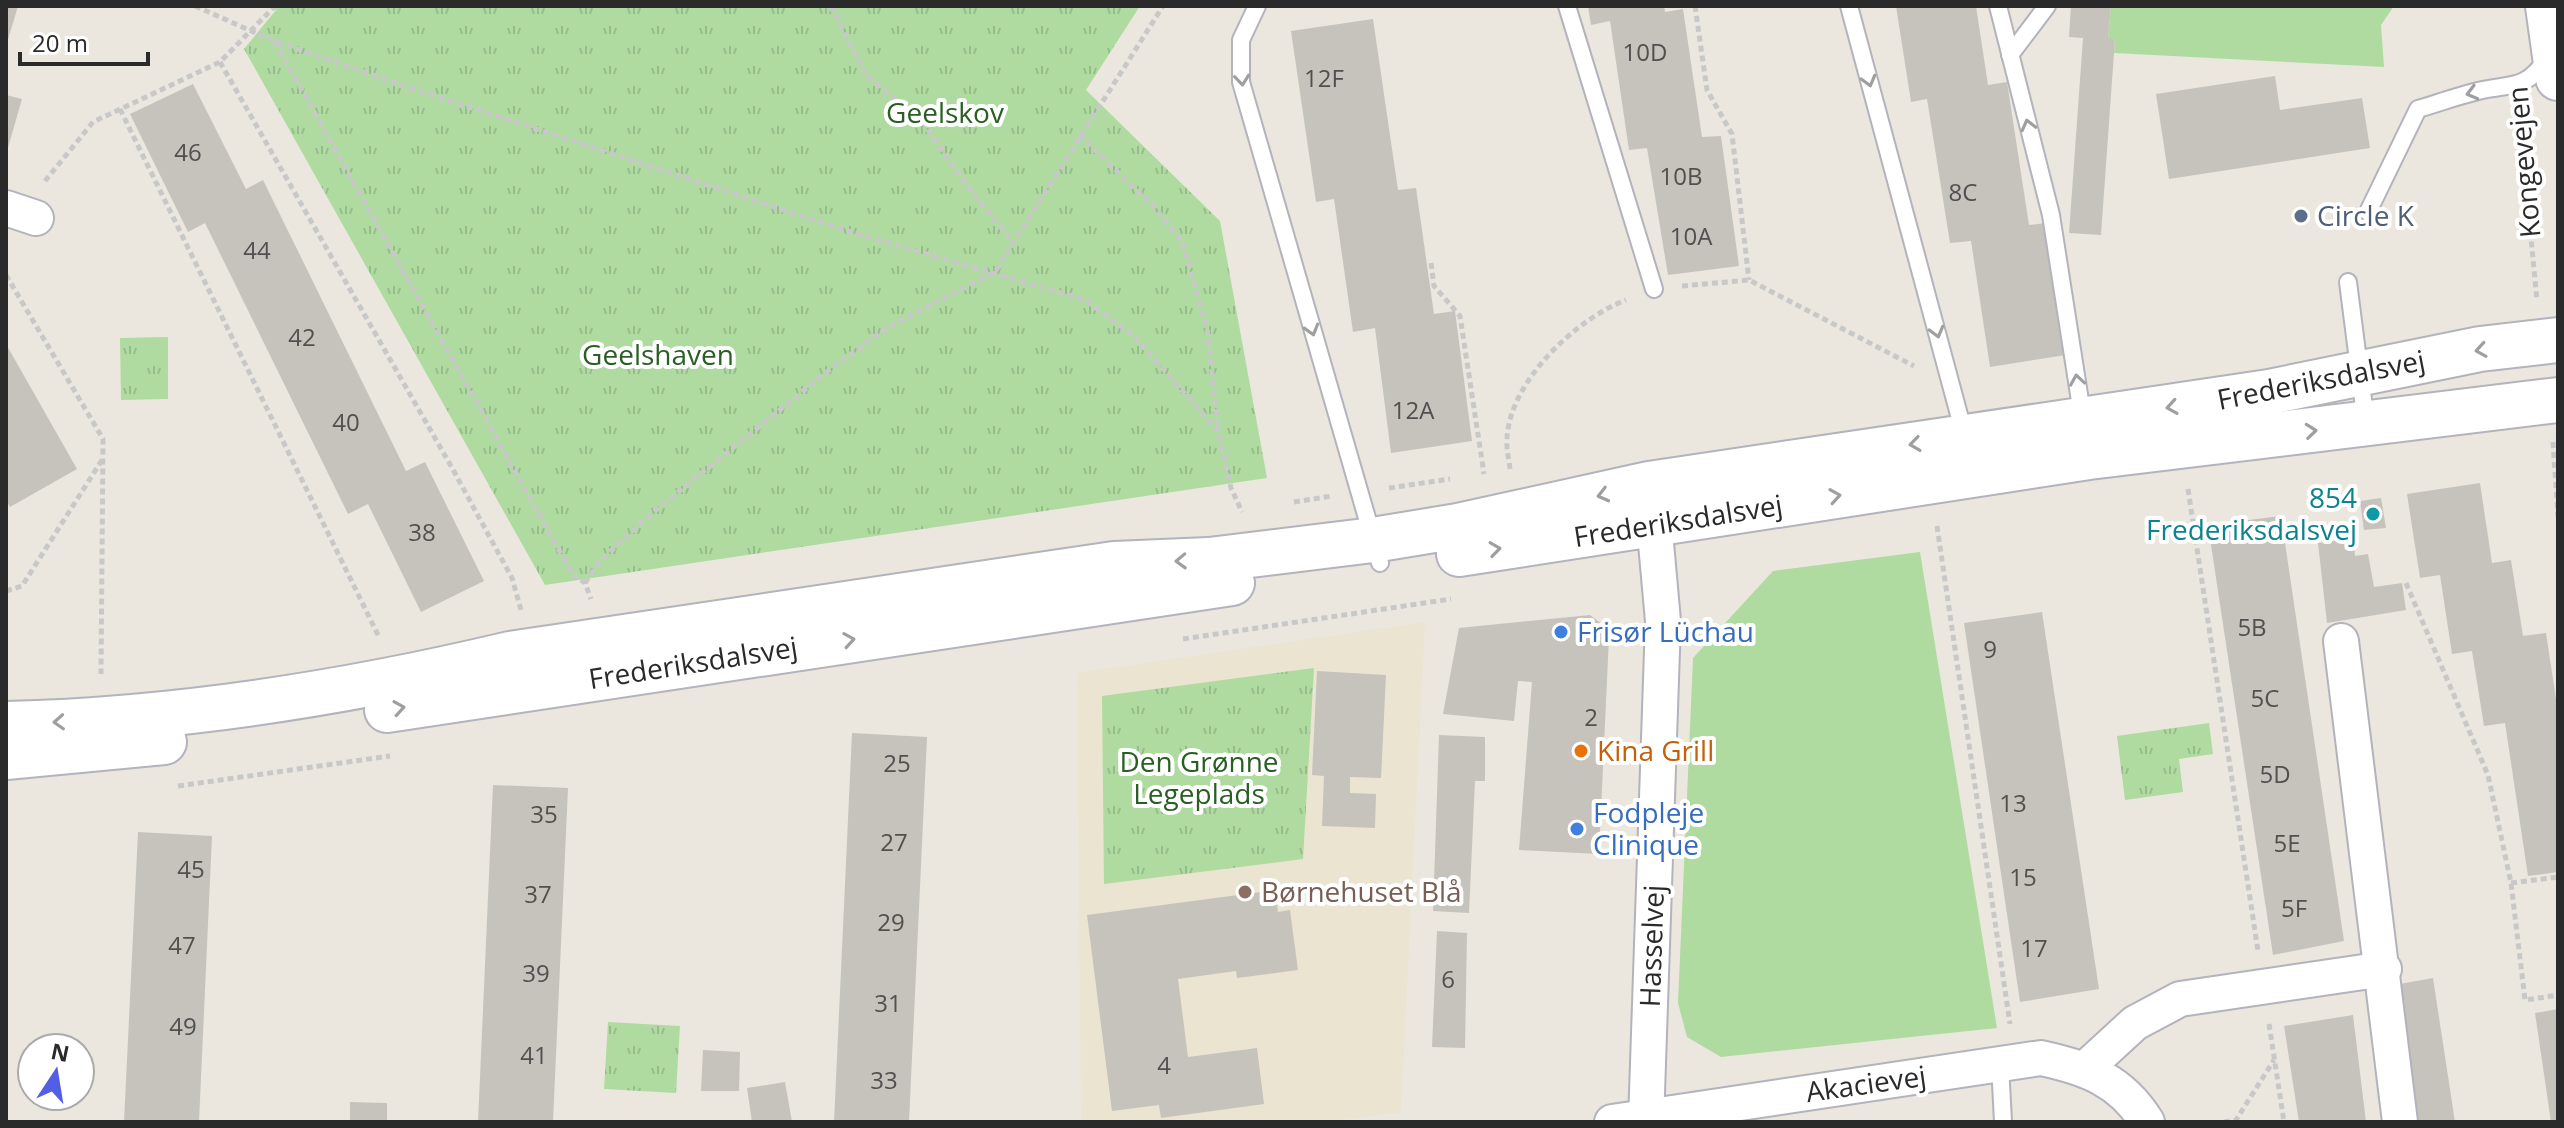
<svg xmlns="http://www.w3.org/2000/svg" width="2564" height="1128" viewBox="0 0 2564 1128" font-family="'Open Sans',sans-serif">
	<style>
		.education { fill: #eae4d0 }
		.grass { fill: #afdba1 }
		.park { fill: url(#park-tufts) }
		.building { fill: #c6c3bd }
		.lines { fill: none; stroke-linecap: round; stroke-linejoin: round }
		.lane-casing { stroke: #b2b3bc; stroke-width: 20 }
		.street-casing { stroke: #b2b3bc; stroke-width: 38 }
		.secondary-casing { stroke: #b2b3bc; stroke-width: 48 }
		.path { stroke: #c8c8c8; stroke-width: 5; stroke-dasharray: 6 4; stroke-linecap: butt }
		.lane { stroke: #fff; stroke-width: 16 }
		.street { stroke: #fff; stroke-width: 34 }
		.secondary { stroke: #fff; stroke-width: 44 }
		.oneway { stroke: #9f9f9f }
		.service-dot { fill: #5c6f8a; stroke: #fff; stroke-width: 3 }
		.culture-dot { fill: #0f9aa8; stroke: #fff; stroke-width: 3 }
		.shop-dot { fill: #3f7fe0; stroke: #fff; stroke-width: 3 }
		.food-dot { fill: #e8710a; stroke: #fff; stroke-width: 3 }
		.education-dot { fill: #8d6e63; stroke: #fff; stroke-width: 3 }
		.labels { text-anchor: middle; stroke-width: 8; stroke-linejoin: round; paint-order: stroke }
		.number-label { font-size: 24px; fill: #51504f }
		.park-label { font-size: 28px; fill: #295f23; stroke: #fff }
		.street-label { font-size: 28px; fill: #2a2a2a; stroke: #fff }
		.service-label { font-size: 28px; fill: #4e5e75; stroke: #fff; text-anchor: start }
		.culture-label { font-size: 28px; fill: #0d838f; stroke: #fff; text-anchor: end }
		.shop-label { font-size: 28px; fill: #366cbe; stroke: #fff; text-anchor: start }
		.food-label { font-size: 28px; fill: #c56008; stroke: #fff; text-anchor: start }
		.education-label { font-size: 28px; fill: #785e54; stroke: #fff; text-anchor: start }
	</style>
	<defs>
		<pattern id="park-tufts" width="24" height="20" patternUnits="userSpaceOnUse" patternTransform="scale(2)"><rect width="24" height="20" fill="#afdba1"/><path d="M3 7l-1-3M5 7V3M7 7l1-3M15 17l-1-3M17 17v-4M19 17l1-3" fill="none" stroke="#97bc8b"/></pattern>
	</defs>
	<rect width="100%" height="100%" fill="#ebe7de"/>
	<!-- education -->
	<path class="education" d="M1425 622 1401 1112 1328 1122H1081L1077 673Z"/>
	<!-- grass -->
	<g class="grass">
		<path d="M2111 6H2394L2381 25 2384 67 2114 53 2115 40 2108 39Z"/>
		<path d="M1920 552 1997 1028 1721 1057 1687 1037 1678 1003 1693 658 1773 571Z"/>
	</g>
	<!-- park -->
	<g class="park">
		<path d="M265 6H1140L1086 90 1220 221 1267 478 545 585 244 49 276 10Z"/>
		<path d="M168 337V399L121 400 120 338Z"/>
		<path d="M1314 668 1303 859 1104 884 1102 696Z"/>
		<path d="M2209 723 2213 754 2179 759 2183 792 2125 800 2117 736Z"/>
		<path d="M608 1022 680 1026 676 1093 604 1089Z"/>
	</g>
	<!-- building -->
	<g class="building">
		<path d="M6 6H18L7 43H6Z"/>
		<path d="M1588 6H1664L1665 12 1683 9 1702 137 1721 136 1739 266 1668 275 1647 148 1629 150 1610 21 1591 25Z"/>
		<path d="M1896 6H1976L1988 85 2007 82 2029 225 2045 223 2066 355 1990 367 1971 241 1950 243 1927 99 1911 102Z"/>
		<path d="M2071 6H2111L2108 39H2115L2101 235 2069 233 2083 38 2069 37Z"/>
		<path d="M1373 19 1398 190 1416 188 1434 314 1455 311 1472 441 1391 453 1375 328 1353 332 1334 199 1316 202 1291 31Z"/>
		<path d="M2275 76 2280 110 2362 98 2370 148 2169 179 2156 94Z"/>
		<path d="M193 84 246 189 263 180 406 471 425 462 484 581 421 612 368 504 348 514 205 223 188 232 130 114Z"/>
		<path d="M6 95 22 99 7 151H6Z"/>
		<path d="M6 344 77 469 10 507 6 501Z"/>
		<path d="M2480 483 2492 563 2511 560 2523 636 2546 633 2558 712V872L2528 876 2505 723 2484 726 2472 651 2452 654 2440 575 2420 578 2407 494Z"/>
		<path d="M2381 498 2386 528 2364 530 2360 501Z"/>
		<path d="M2281 516 2344 941 2273 955 2208 525Z"/>
		<path d="M2353 538 2355 556 2368 554 2374 587 2402 583 2406 610 2327 623 2318 543Z"/>
		<path d="M2042 612 2099 989 2020 1002 1964 623Z"/>
		<path d="M1590 615 1606 627 1609 637 1599 854 1519 850 1532 682 1518 681 1514 721 1443 714 1459 628Z"/>
		<path d="M1317 671 1386 675 1381 778 1350 777V793L1376 794 1375 828 1322 826 1324 776 1312 775Z"/>
		<path d="M852 733 927 737 909 1122H834Z"/>
		<path d="M1439 735 1485 737V781H1475L1469 913 1433 911Z"/>
		<path d="M493 785 568 788 553 1122H478Z"/>
		<path d="M138 832 212 836 199 1122H124Z"/>
		<path d="M1275 890 1278 912 1290 910 1298 970 1237 978 1236 971 1178 979 1188 1057 1257 1048 1264 1104 1161 1118 1159 1105 1112 1111 1087 915Z"/>
		<path d="M1437 931 1467 933 1465 1048 1432 1047Z"/>
		<path d="M2433 978 2455 1122H2419L2400 984Z"/>
		<path d="M2558 1009V1122H2551L2535 1013Z"/>
		<path d="M2353 1015 2366 1122H2299L2284 1026Z"/>
		<path d="M703 1050 740 1052 739 1091H701Z"/>
		<path d="M785 1082 792 1122H752L747 1088Z"/>
		<path d="M350 1102 387 1103V1122H350Z"/>
	</g>
	<g class="lines">
		<!-- lane casing -->
		<g class="lane-casing">
			<g id="lane">
				<path d="M1257 6 1241 40V82L1380 563"/>
				<path d="M1567 6 1654 289"/>
				<path d="M1849 6 1965 437"/>
				<path d="M1998 6 2051 215 2083 420"/>
				<path d="M2010 55 2047 6"/>
				<path d="M2368 212 2418 109C2438 103 2458 96 2478 91 2513 83 2524 91 2548 58"/>
				<path d="M2348 282 2366 423"/>
				<path d="M2000 1064 2003 1122"/>
			</g>
		</g>
		<!-- street casing -->
		<g class="street-casing">
			<g id="street">
				<path d="M6 208 36 218"/>
				<path d="M2341 641 2400 1122"/>
				<path d="M2086 1068 2135 1023 2180 999 2384 969"/>
				<path d="M1612 1122 2041 1058C2087 1068 2121 1080 2147 1122"/>
				<path d="M1646 1122 1663 621 1652 499"/>
			</g>
		</g>
		<!-- secondary casing -->
		<g class="secondary-casing">
			<g id="secondary">
				<path d="M2548 6 2558 78"/>
				<path d="M1459 554 2089 457 2558 400"/>
				<path d="M387 710 1232 583"/>
				<path d="M6 724C174 720 346 693 510 654L1114 564 1209 560 1373 540 1458 526 1649 484 2269 392 2480 349 2558 340"/>
				<path d="M6 757 164 742"/>
			</g>
		</g>
		<!-- path -->
		<g class="path">
			<path d="M195 6 274 41 402 85 854 233 1085 300 1133 335 1218 431 1231 488 1242 512"/>
			<path d="M831 6 866 75 922 121 967 186 1013 242"/>
			<path d="M1695 6 1707 90 1732 134 1749 280"/>
			<path d="M275 42 573 575 585 583 591 599"/>
			<path d="M220 62 451 466 512 578 521 610"/>
			<path d="M120 109 379 637"/>
			<path d="M2519 112 2537 301"/>
			<path d="M1079 135 1154 207 1182 241 1207 328 1218 428"/>
			<path d="M45 181 93 122 220 62 275 6"/>
			<path d="M1431 263 1434 286 1460 316 1484 474"/>
			<path d="M6 275 103 439 101 674"/>
			<path d="M1682 286 1749 280 1914 366"/>
			<path d="M2553 442 2558 517"/>
			<path d="M1510 469C1509 459 1506 448 1507 438 1510 381 1576 319 1626 300"/>
			<path d="M1389 488 1450 479"/>
			<path d="M2188 489 2258 951"/>
			<path d="M1294 502 1332 496"/>
			<path d="M1937 526 2010 1024"/>
			<path d="M585 583 601 560 651 514 828 371 888 327 995 272 1163 6"/>
			<path d="M2406 583 2488 775 2511 883 2525 1000 2558 995"/>
			<path d="M6 591 22 586 102 460"/>
			<path d="M1183 639 1451 599"/>
			<path d="M178 786 390 756"/>
			<path d="M2511 883 2558 877"/>
			<path d="M2269 1024 2284 1122"/>
			<path d="M2224 1122 2236 1120 2274 1060"/>
		</g>
		<!-- lane -->
		<use href="#lane" class="lane"/>
		<!-- street -->
		<use href="#street" class="street"/>
		<!-- secondary -->
		<use href="#secondary" class="secondary"/>
	</g>
	<!-- one-way arrows -->
	<defs><path id="oneway-chevron" d="M-2-3.5L2.5 0L-2 3.5" fill="none" stroke-width="1.6" stroke-linecap="round" stroke-linejoin="round" transform="scale(2)"/></defs>
	<g class="oneway">
		<use href="#oneway-chevron" transform="translate(1242 80) rotate(84)"/>
		<use href="#oneway-chevron" transform="translate(1869 81) rotate(75)"/>
		<use href="#oneway-chevron" transform="translate(2472 93) rotate(165)"/>
		<use href="#oneway-chevron" transform="translate(2028 125) rotate(-104)"/>
		<use href="#oneway-chevron" transform="translate(1312 330) rotate(74)"/>
		<use href="#oneway-chevron" transform="translate(1937 332) rotate(75)"/>
		<use href="#oneway-chevron" transform="translate(2481 350) rotate(171)"/>
		<use href="#oneway-chevron" transform="translate(2077 380) rotate(-99)"/>
		<use href="#oneway-chevron" transform="translate(2172 407) rotate(171)"/>
		<use href="#oneway-chevron" transform="translate(2311 431) rotate(-6)"/>
		<use href="#oneway-chevron" transform="translate(1915 444) rotate(172)"/>
		<use href="#oneway-chevron" transform="translate(1603 495) rotate(166)"/>
		<use href="#oneway-chevron" transform="translate(1835 496) rotate(-9)"/>
		<use href="#oneway-chevron" transform="translate(1495 549) rotate(-8)"/>
		<use href="#oneway-chevron" transform="translate(1181 561) rotate(178)"/>
		<use href="#oneway-chevron" transform="translate(849 640) rotate(-9)"/>
		<use href="#oneway-chevron" transform="translate(399 708) rotate(-9)"/>
		<use href="#oneway-chevron" transform="translate(59 722) rotate(177)"/>
	</g>
	<!-- markers -->
	<circle class="service-dot" cx="2301" cy="216" r="8"/>
	<circle class="culture-dot" cx="2373" cy="514" r="8"/>
	<g class="shop-dot">
		<circle cx="1561" cy="632" r="8"/>
		<circle cx="1577" cy="829" r="8"/>
	</g>
	<circle class="food-dot" cx="1581" cy="751" r="8"/>
	<circle class="education-dot" cx="1245" cy="892" r="8"/>
	<g class="labels">
		<!-- number labels -->
		<g class="number-label">
			<text x="1645" y="61">10D</text>
			<text x="1324" y="87">12F</text>
			<text x="188" y="161">46</text>
			<text x="1681" y="185">10B</text>
			<text x="1963" y="201">8C</text>
			<text x="1691" y="245">10A</text>
			<text x="257" y="259">44</text>
			<text x="302" y="346">42</text>
			<text x="1413" y="419">12A</text>
			<text x="346" y="431">40</text>
			<text x="422" y="541">38</text>
			<text x="2252" y="636">5B</text>
			<text x="1990" y="658">9</text>
			<text x="2265" y="707">5C</text>
			<text x="1591" y="726">2</text>
			<text x="897" y="772">25</text>
			<text x="2275" y="783">5D</text>
			<text x="2013" y="812">13</text>
			<text x="544" y="823">35</text>
			<text x="894" y="851">27</text>
			<text x="2287" y="852">5E</text>
			<text x="191" y="878">45</text>
			<text x="2023" y="886">15</text>
			<text x="538" y="903">37</text>
			<text x="2294" y="917">5F</text>
			<text x="891" y="931">29</text>
			<text x="182" y="954">47</text>
			<text x="2034" y="957">17</text>
			<text x="536" y="982">39</text>
			<text x="1448" y="988">6</text>
			<text x="888" y="1012">31</text>
			<text x="183" y="1035">49</text>
			<text x="534" y="1064">41</text>
			<text x="1164" y="1074">4</text>
			<text x="884" y="1089">33</text>
		</g>
		<!-- park labels -->
		<g class="park-label">
			<text x="945" y="123">Geelskov</text>
			<text x="658" y="365">Geelshaven</text>
			<text x="1199" y="772">Den Grønne<tspan x="1199" dy="32">Legeplads</tspan></text>
		</g>
		<!-- street labels -->
		<g class="street-label">
			<text transform="translate(2524 162) rotate(-95)" y="10">Kongevejen</text>
			<text transform="translate(2321 380) rotate(-11)" y="10">Frederiksdalsvej</text>
			<text transform="translate(1678 521) rotate(-9)" y="10">Frederiksdalsvej</text>
			<text transform="translate(693 663) rotate(-9)" y="10">Frederiksdalsvej</text>
			<text transform="translate(1652 946) rotate(-88)" y="10">Hasselvej</text>
			<text transform="translate(1866 1084) rotate(-8)" y="10">Akacievej</text>
		</g>
		<!-- service labels -->
		<g class="service-label">
			<text x="2317" y="226">Circle K</text>
		</g>
		<!-- culture labels -->
		<g class="culture-label">
			<text x="2357" y="508">854<tspan x="2357" dy="32">Frederiksdalsvej</tspan></text>
		</g>
		<!-- shop labels -->
		<g class="shop-label">
			<text x="1577" y="642">Frisør Lüchau</text>
			<text x="1593" y="823">Fodpleje<tspan x="1593" dy="32">Clinique</tspan></text>
		</g>
		<!-- food labels -->
		<g class="food-label">
			<text x="1597" y="761">Kina Grill</text>
		</g>
		<!-- education labels -->
		<g class="education-label">
			<text x="1261" y="902">Børnehuset Blå</text>
		</g>
	</g>
	<!-- border -->
	<rect width="2564" height="1128" fill="none" stroke="#2a2a2a" stroke-width="16"/>
	<!-- north arrow -->
	<g transform="translate(56 1072) rotate(12)"><circle r="38" fill="#ffffff" stroke="#aaaaaa" stroke-width="2"/>
	<path d="M0-6L14 30L0 20L-14 30Z" fill="#515ee5"/>
	<text y="-12" font-size="22" font-weight="bold" text-anchor="middle" fill="#2a2a2a">N</text>
	</g>
	<!-- scale -->
	<path d="M20 52v12h128v-12" fill="none" stroke="#2a2a2a" stroke-width="4"/>
	<text x="32" y="52" font-size="24" fill="#2a2a2a" stroke="#ffffff" stroke-width="6" paint-order="stroke">20 m</text>
</svg>
